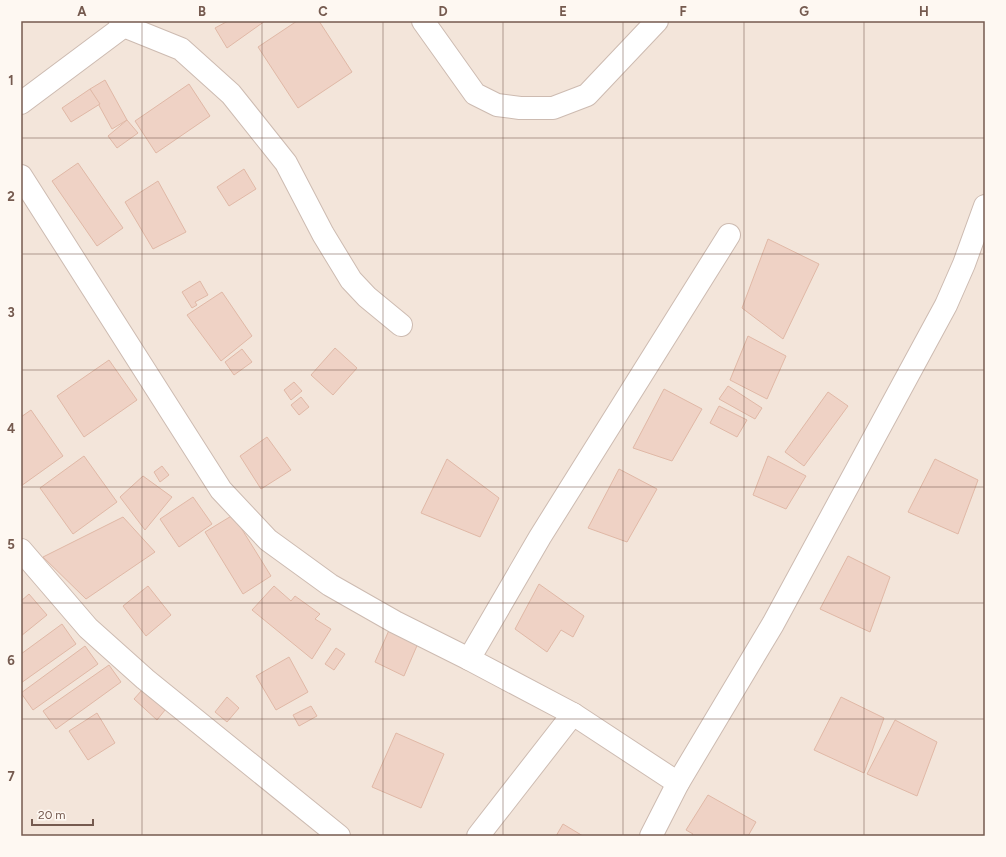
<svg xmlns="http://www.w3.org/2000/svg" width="1006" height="857" viewBox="0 0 1006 857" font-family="Figtree,sans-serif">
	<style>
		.residential { fill: #f3e5da }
		.building { fill: #efd2c5; stroke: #e0b8a6 }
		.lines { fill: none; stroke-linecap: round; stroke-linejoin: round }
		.minor-casing { stroke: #cdbbb1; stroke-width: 24 }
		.minor { stroke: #fff; stroke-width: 22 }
		.grid { fill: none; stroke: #755a4f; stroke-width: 1; stroke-opacity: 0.55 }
		.neatline { fill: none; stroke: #755a4f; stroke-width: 1.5 }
		.grid-label { font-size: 13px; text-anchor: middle; font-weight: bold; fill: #755a4f }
	</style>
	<rect width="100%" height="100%" fill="#fbf4eb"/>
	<!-- residential -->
	<rect class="residential" x="21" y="21" width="964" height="815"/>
	<!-- building -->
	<g class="building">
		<path d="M228 21H265L227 48 215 28Z"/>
		<path d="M297 21H319L352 72 298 108 258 47Z"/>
		<path d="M105 80 127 120 112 129 90 89Z"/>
		<path d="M189 84 210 116 156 153 135 121Z"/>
		<path d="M90 89 100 104 71 122 62 108Z"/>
		<path d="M127 120 138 133 117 148 108 136Z"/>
		<path d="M78 163 123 228 97 246 52 181Z"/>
		<path d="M244 169 256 189 229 206 217 187Z"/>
		<path d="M158 181 186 232 153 249 125 202Z"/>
		<path d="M768 239 819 264 783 339 742 308Z"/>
		<path d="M200 281 208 295 195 302 197 305 192 308 182 292Z"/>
		<path d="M222 292 252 336 221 361 187 315Z"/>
		<path d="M748 336 786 356 767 399 730 380Z"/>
		<path d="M335 348 357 368 333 395 311 375Z"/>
		<path d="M242 349 252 362 234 375 225 362Z"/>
		<path d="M109 360 137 400 84 437 57 396Z"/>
		<path d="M294 382 302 391 291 400 284 390Z"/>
		<path d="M728 386 762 408 755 419 719 399Z"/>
		<path d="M664 389 702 409 672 461 633 448Z"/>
		<path d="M828 392 848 406 804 466 785 452Z"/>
		<path d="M301 397 309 407 299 415 291 405Z"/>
		<path d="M719 406 747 420 737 437 710 423Z"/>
		<path d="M31 410 63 456 21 486V417Z"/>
		<path d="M267 437 291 470 261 489 240 456Z"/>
		<path d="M84 456 117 502 73 534 40 488Z"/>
		<path d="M768 456 806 476 786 509 753 495Z"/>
		<path d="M447 459 499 498 480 537 421 513Z"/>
		<path d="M935 459 978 480 958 534 908 512Z"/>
		<path d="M162 466 169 475 160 482 154 472Z"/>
		<path d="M619 469 657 489 627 542 588 528Z"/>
		<path d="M143 476 172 497 145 530 120 497Z"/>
		<path d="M193 497 212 524 179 547 160 519Z"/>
		<path d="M233 515 271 576 243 594 205 532Z"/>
		<path d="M123 517 155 552 86 599 43 557Z"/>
		<path d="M848 556 890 577 870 632 820 609Z"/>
		<path d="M539 584 584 616 573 637 561 630 547 652 515 629Z"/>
		<path d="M148 586 171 615 146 636 123 606Z"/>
		<path d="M274 586 291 601 295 596 320 614 315 619 331 629 312 659 252 610Z"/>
		<path d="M29 594 47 615 21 636V601Z"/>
		<path d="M62 624 76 644 21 683V654Z"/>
		<path d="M390 628 419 641 404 676 375 662Z"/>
		<path d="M85 646 98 664 33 710 21 693Z"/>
		<path d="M336 648 345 654 334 670 325 664Z"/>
		<path d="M289 657 308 692 276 710 256 676Z"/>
		<path d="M109 665 121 682 56 729 43 711Z"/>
		<path d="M142 690 165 710 157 720 134 699Z"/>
		<path d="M227 697 239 708 227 722 215 712Z"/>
		<path d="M841 697 884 718 864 773 814 750Z"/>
		<path d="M311 706 317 716 299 726 293 715Z"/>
		<path d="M97 713 115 743 88 760 69 731Z"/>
		<path d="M895 720 937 742 917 796 867 774Z"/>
		<path d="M396 733 444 754 421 808 372 787Z"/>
		<path d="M708 795 756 822 748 836H691L693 834 686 830Z"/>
		<path d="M563 824 583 836H556Z"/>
	</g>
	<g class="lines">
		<!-- minor casing -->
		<g class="minor-casing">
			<g id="minor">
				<path d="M120 21 124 26 181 49 231 94 286 163 323 234 351 280 367 297 401 325"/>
				<path d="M423 21 475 94 497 105 520 108H553L587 95 657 21"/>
				<path d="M21 103 124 26 129 21"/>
				<path d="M21 176 221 490 268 540 330 585 395 622 469 659"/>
				<path d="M21 550 88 628 145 679 339 836"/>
				<path d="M678 783 573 714 469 659 540 537 729 235"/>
				<path d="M478 836 573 714"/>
				<path d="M651 836 678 783 773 624 946 305 964 264 985 206"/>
			</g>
		</g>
		<!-- minor -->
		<use href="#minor" class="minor"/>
	</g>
	<!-- grid -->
	<path class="grid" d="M142 21V836M262 21V836M383 21V836M503 21V836M623 21V836M744 21V836M864 21V836M21 138H985M21 254H985M21 370H985M21 487H985M21 603H985M21 719H985"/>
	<!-- border -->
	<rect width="1006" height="857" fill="none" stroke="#fef8f2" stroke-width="44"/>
	<!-- scale -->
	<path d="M32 819v6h61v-6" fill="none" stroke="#755a4f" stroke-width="2"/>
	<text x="38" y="819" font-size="12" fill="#755a4f" stroke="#fef8f2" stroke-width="3" paint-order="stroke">20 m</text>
	<rect x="22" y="22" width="962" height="813" class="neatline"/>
	<g class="grid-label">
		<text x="82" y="16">A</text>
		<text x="202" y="16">B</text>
		<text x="323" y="16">C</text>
		<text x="443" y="16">D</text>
		<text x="563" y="16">E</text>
		<text x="683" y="16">F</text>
		<text x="804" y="16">G</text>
		<text x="924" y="16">H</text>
		<text x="11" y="85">1</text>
		<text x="11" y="201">2</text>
		<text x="11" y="317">3</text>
		<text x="11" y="433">4</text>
		<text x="11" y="549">5</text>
		<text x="11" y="665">6</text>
		<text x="11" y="781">7</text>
	</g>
</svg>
